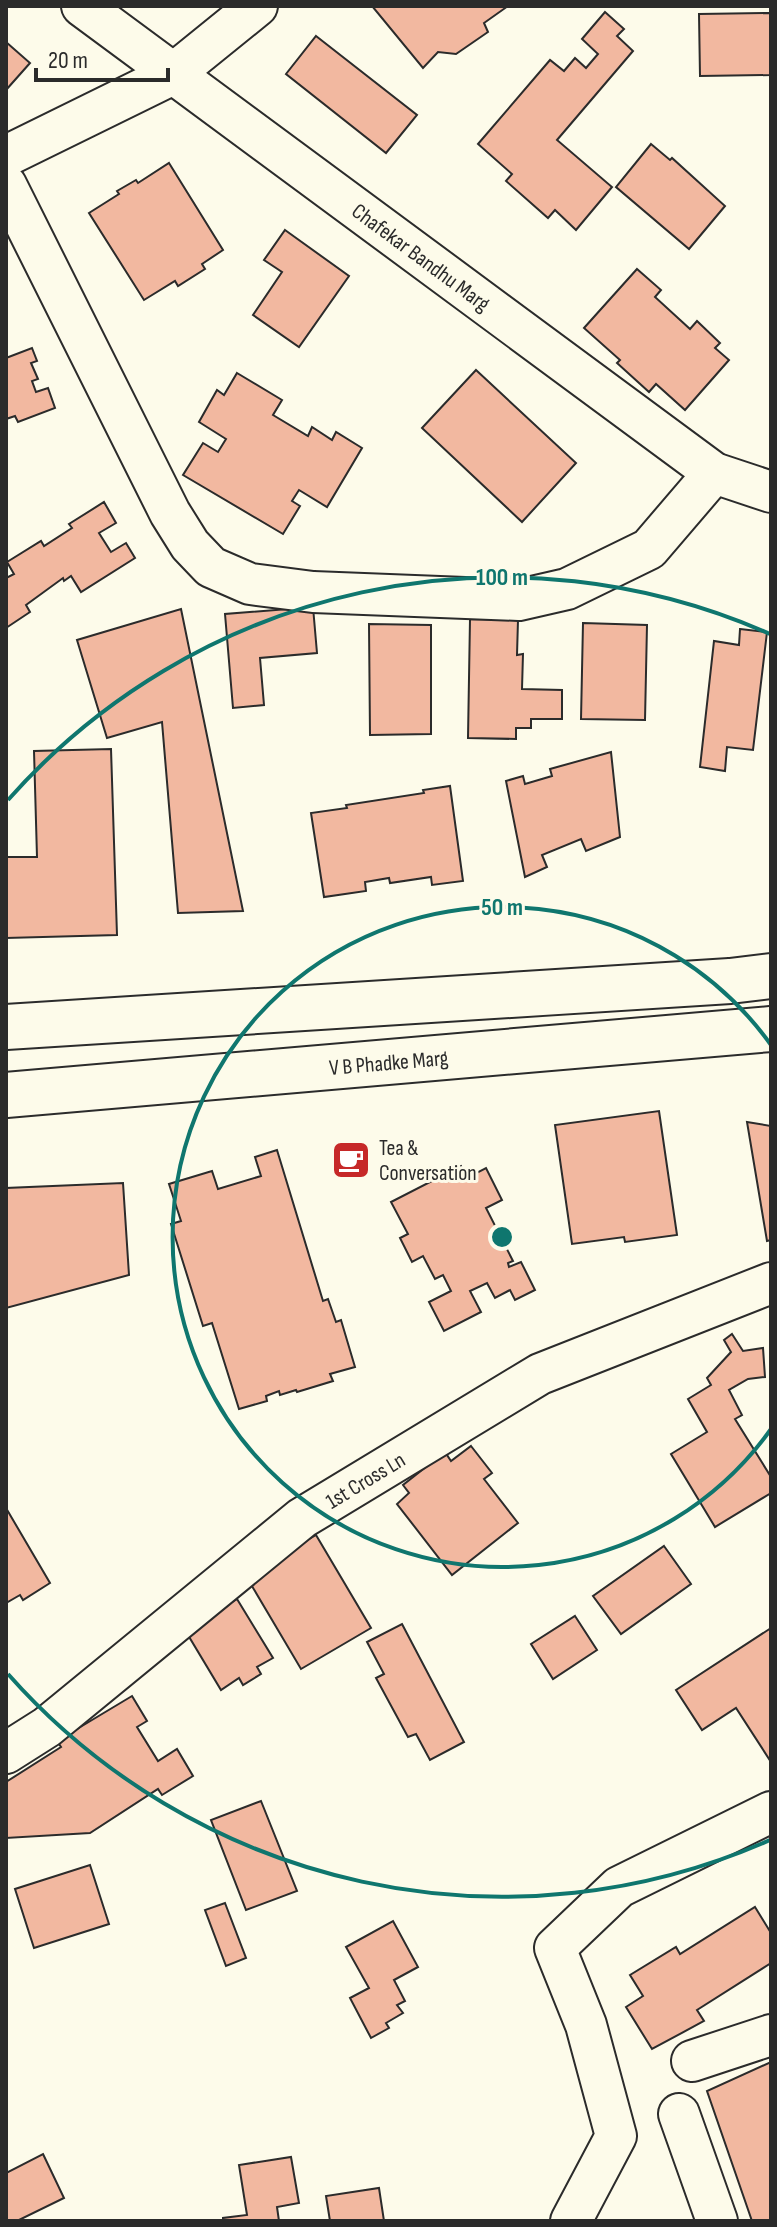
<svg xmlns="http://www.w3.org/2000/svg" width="777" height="2227" viewBox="0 0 777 2227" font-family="'Sofia Sans Condensed',sans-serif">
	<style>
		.building { fill: #f2b8a0; stroke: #2b2b2b; stroke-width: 2 }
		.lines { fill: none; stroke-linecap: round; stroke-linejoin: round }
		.street-casing { stroke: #2b2b2b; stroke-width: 44 }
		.secondary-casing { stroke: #2b2b2b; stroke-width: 48 }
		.street { stroke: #fdfbea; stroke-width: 40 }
		.secondary { stroke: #fdfbea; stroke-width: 44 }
		.ring { fill: none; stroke: #0f766e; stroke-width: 4 }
		.labels { text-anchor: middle; stroke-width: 6; stroke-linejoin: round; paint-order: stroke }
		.street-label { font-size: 22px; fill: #2b2b2b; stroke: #fdfbea }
		.poi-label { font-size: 22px; fill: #2b2b2b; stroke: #fdfbea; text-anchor: start }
		.centre { fill: #0f766e; stroke: #fdfbea; stroke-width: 4 }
		.ring-label { font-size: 24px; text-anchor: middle; font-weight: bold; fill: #0f766e; stroke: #fdfbea; stroke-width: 6; stroke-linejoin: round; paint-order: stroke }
	</style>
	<rect width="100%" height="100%" fill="#fdfbea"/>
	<!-- building -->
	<g class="building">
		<path d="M372 6H508L484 23 488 32 456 54 438 52 423 68Z"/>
		<path d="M605 12 624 29 617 36 633 51 557 140 612 187 576 230 555 210 548 218 506 181 512 174 478 144 550 60 564 71 575 58 586 68 598 54 582 39Z"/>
		<path d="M771 13V75L700 76 699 14Z"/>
		<path d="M316 36 417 115 386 153 286 74Z"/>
		<path d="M6 42 30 63 6 90Z"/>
		<path d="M651 144 670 160 672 158 725 206 689 249 616 187Z"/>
		<path d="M169 163 223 250 202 264 205 269 178 286 175 281 144 300 89 213 119 194 117 191 136 180 138 183Z"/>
		<path d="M285 230 349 276 299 347 253 315 282 272 264 260Z"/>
		<path d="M637 269 661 290 655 297 690 329 697 321 720 343 715 348 729 360 685 410 656 384 649 392 617 363 620 360 584 328Z"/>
		<path d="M32 348 37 361 31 363 38 379 32 381 36 392 48 388 55 408 18 422 15 416 6 419V358Z"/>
		<path d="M476 370 576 463 522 522 422 428Z"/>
		<path d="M237 373 282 400 273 415 308 436 312 427 332 440 336 432 362 448 327 507 299 490 292 501 300 506 283 534 183 475 203 443 218 452 226 439 199 422 217 390 224 395Z"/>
		<path d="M104 502 116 523 99 533 111 552 126 543 135 558 81 592 71 576 64 581 63 578 26 605 30 612 6 628V578L14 574 7 562 41 541 44 546 72 528 69 524Z"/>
		<path d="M313 607 317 653 260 658 264 705 233 708 225 614Z"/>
		<path d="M181 609 243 911 178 913 162 722 107 738 77 640Z"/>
		<path d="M470 619 518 620 517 655 523 654 522 689 562 690V719H531V728H516V739L468 738Z"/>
		<path d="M583 623 647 625 645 720 581 719Z"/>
		<path d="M369 624 431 625V734L370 735Z"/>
		<path d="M740 629 767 632 753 750 727 747 725 771 700 767 714 641 739 645Z"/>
		<path d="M111 749 117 935 6 938V857H37L34 751Z"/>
		<path d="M611 752 620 837 586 851 581 839 542 855 547 867 525 877 506 781 523 776 525 784 552 776 550 769Z"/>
		<path d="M450 786 463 881 432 885 431 877 390 883 389 878 365 882 366 891 324 897 311 813 347 808 346 805 424 793 423 790Z"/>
		<path d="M659 1111 677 1235 625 1242 624 1237 572 1244 555 1125Z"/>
		<path d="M747 1122 771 1126V1240L767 1241Z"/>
		<path d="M277 1150 323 1301 328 1299 336 1322 341 1320 355 1367 330 1374 333 1381 297 1392 296 1390 280 1395 279 1391 266 1396 267 1401 239 1409 212 1323 203 1326 171 1224 181 1221 169 1184 212 1171 218 1189 261 1176 255 1157Z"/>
		<path d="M461 1166 467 1178 486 1168 502 1200 486 1208 513 1261 508 1263 509 1267 521 1262 535 1290 515 1300 510 1290 495 1298 487 1283 470 1291 481 1312 444 1331 429 1302 451 1291 443 1275 435 1279 423 1256 412 1262 400 1238 408 1234 391 1202Z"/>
		<path d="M123 1183 129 1275 6 1308V1188Z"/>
		<path d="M732 1334 743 1351 763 1348 765 1377 748 1379 729 1390 742 1415 735 1419 771 1477V1493L715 1527 671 1454 707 1432 688 1399 711 1385 707 1378 731 1352 724 1340Z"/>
		<path d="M471 1446 492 1473 484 1479 518 1523 452 1575 397 1504 409 1493 403 1485 445 1452 451 1461Z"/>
		<path d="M6 1508 50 1583 23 1600 20 1595 6 1603Z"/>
		<path d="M316 1535 371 1628 301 1669 246 1576Z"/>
		<path d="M664 1546 691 1584 621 1634 593 1596Z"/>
		<path d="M237 1599 273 1658 257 1667 261 1674 243 1685 239 1678 221 1690 185 1630Z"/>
		<path d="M575 1616 597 1650 553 1679 531 1644Z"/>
		<path d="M402 1624 464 1742 430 1760 416 1734 408 1737 376 1678 384 1674 367 1642Z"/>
		<path d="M771 1628V1762L736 1708 702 1730 676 1690Z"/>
		<path d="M132 1696 147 1721 137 1727 158 1761 177 1749 193 1776 162 1795 158 1789 90 1833 6 1838V1782L61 1747 57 1741Z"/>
		<path d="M261 1801 297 1891 246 1910 211 1820Z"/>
		<path d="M90 1865 109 1924 34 1948 15 1889Z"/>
		<path d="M225 1903 246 1958 226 1966 205 1910Z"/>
		<path d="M755 1907 771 1933V1963L697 2010 704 2021 652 2049 626 2007 643 1996 630 1975 676 1947 680 1954Z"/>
		<path d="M393 1921 418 1967 394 1980 405 2001 397 2005 403 2013 386 2023 389 2028 371 2038 350 1998 369 1988 346 1947Z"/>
		<path d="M771 2062V2221H752L707 2091Z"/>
		<path d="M43 2154 64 2198 17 2221H6V2173Z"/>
		<path d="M291 2157 299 2203 277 2207 279 2221H223V2218L247 2215 239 2165Z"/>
		<path d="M379 2188 384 2221H330L326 2196Z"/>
	</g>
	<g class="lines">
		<!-- street casing -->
		<g class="street-casing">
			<g id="street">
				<path id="s1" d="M82 6 714 473 771 492"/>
				<path d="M6 156 173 74 257 6"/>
				<path d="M6 185 170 513 190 545 211 567 250 584 313 592 519 600 567 589 649 549 714 473"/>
				<path id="s2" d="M6 1753 47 1727 302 1518 540 1374 771 1283"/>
				<path d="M692 2061 771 2035"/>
				<path d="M679 2114 717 2221"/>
				<path d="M571 2221 616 2136 586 2025 555 1948 619 1887 771 1812"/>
			</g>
		</g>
		<!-- secondary casing -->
		<g class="secondary-casing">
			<g id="secondary">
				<path d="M6 1027 730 981 771 976"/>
				<path id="s3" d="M6 1095 771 1029"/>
			</g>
		</g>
		<!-- street -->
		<use href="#street" class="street"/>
		<!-- secondary -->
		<use href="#secondary" class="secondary"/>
	</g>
	<!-- distance rings -->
	<g class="ring">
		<path d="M771 1429A330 330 0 1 1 771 1045"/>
		<path d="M770 1840A660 660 0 0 1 8 1674M8 800A660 660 0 0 1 770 634"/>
	</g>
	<!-- icons -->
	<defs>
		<g id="cafe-square" transform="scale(2)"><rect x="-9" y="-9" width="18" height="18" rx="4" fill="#c62828" stroke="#fdfbea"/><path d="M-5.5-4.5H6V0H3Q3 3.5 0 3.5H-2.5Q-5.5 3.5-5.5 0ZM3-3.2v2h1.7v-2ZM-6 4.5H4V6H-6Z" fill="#fff"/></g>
	</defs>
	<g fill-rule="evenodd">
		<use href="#cafe-square" x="351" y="1160"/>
	</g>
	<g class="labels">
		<!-- street labels -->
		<g class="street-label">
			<text dy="8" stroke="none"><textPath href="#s1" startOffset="422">Chafekar Bandhu Marg</textPath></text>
			<text dy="8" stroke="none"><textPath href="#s3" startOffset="384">V B Phadke Marg</textPath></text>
			<text dy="8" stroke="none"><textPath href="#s2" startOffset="452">1st Cross Ln</textPath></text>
		</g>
		<!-- poi labels -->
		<g class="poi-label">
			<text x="379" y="1155">Tea &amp;<tspan x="379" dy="25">Conversation</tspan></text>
		</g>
	</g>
	<circle cx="502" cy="1237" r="12" class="centre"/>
	<g class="ring-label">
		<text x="502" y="585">100 m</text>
		<text x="502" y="915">50 m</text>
	</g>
	<!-- border -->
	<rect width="777" height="2227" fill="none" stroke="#2b2b2b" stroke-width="16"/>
	<!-- scale -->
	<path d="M36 68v12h132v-12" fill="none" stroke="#2b2b2b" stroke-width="4"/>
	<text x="48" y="68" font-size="24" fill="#2b2b2b" stroke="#fdfbea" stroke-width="6" paint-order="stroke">20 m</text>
</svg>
